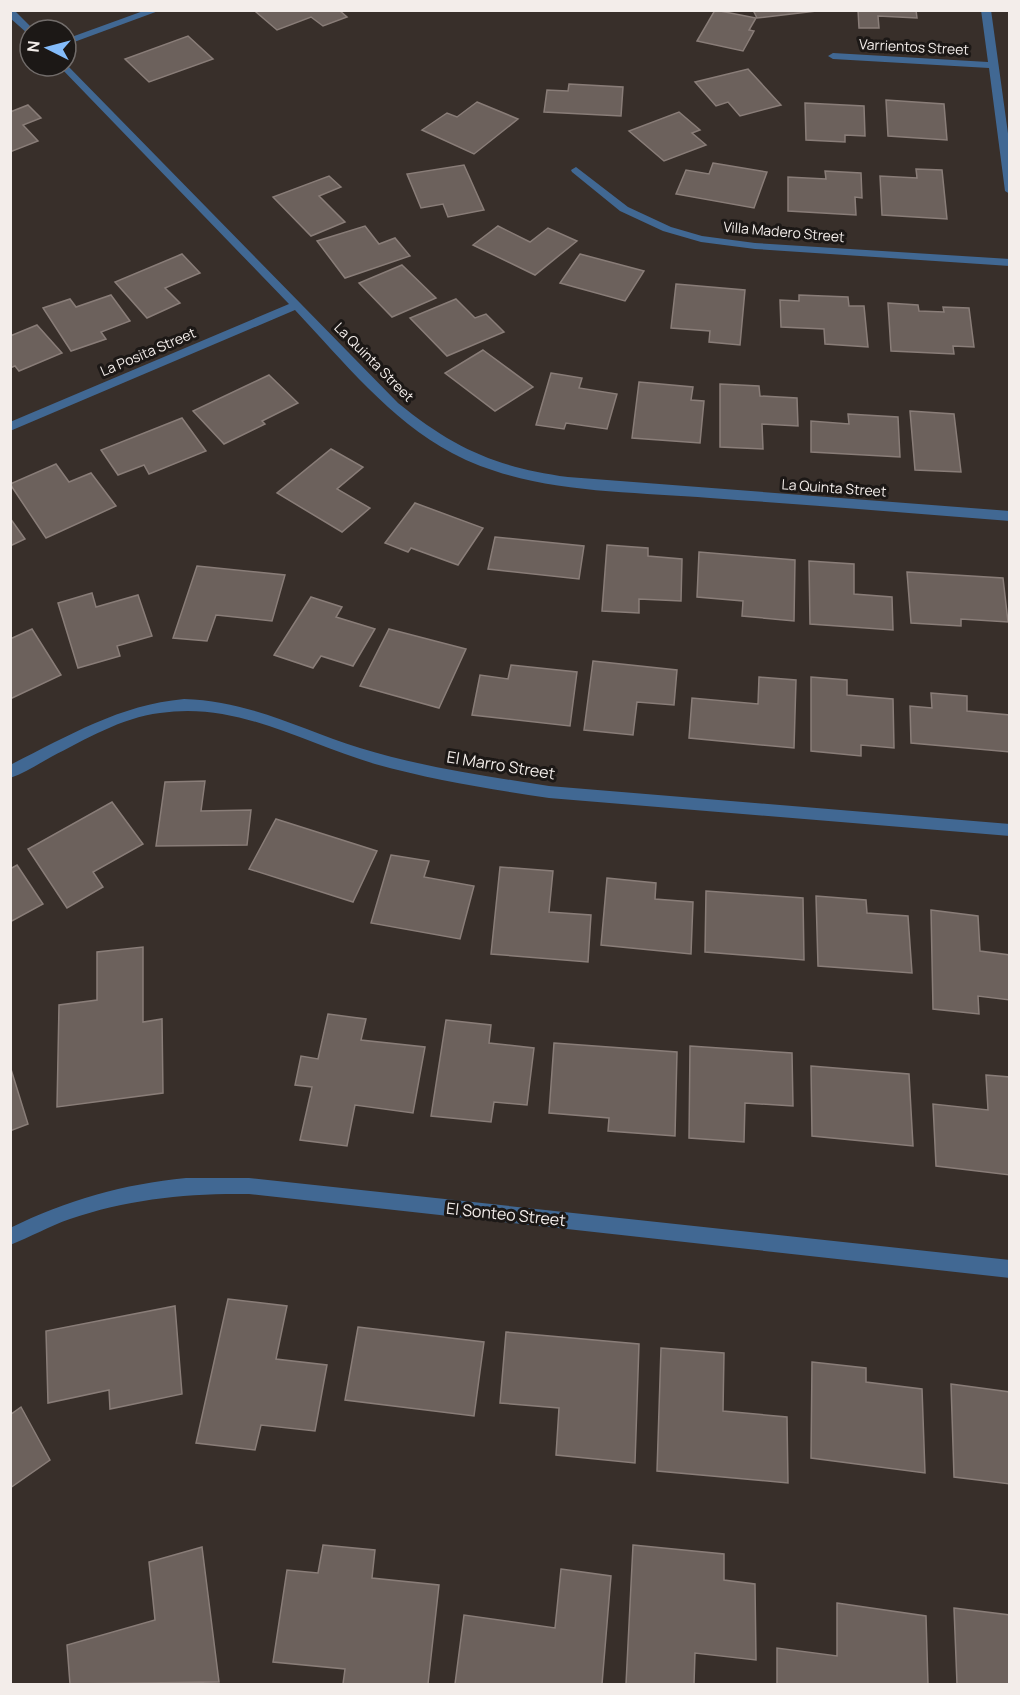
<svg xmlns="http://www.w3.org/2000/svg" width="1020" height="1695" viewBox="0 0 1020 1695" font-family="Manrope,sans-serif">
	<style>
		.building { fill: #6c615c; stroke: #897d78; stroke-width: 1.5 }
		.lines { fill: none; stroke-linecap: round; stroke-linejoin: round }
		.minor { fill: #416893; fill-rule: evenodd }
		.labels { text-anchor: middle; stroke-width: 6; stroke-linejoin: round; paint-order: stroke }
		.far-street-label { font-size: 14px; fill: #f3edea; stroke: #1c1816 }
		.street-label { font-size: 16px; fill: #f3edea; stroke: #1c1816 }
	</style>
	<rect width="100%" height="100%" fill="#382f2a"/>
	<!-- building -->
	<g class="building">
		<path d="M261 10H339L347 17 323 26 311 17 277 30 256 12Z"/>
		<path d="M715 10 756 18 749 30 754 31 743 51 697 41Z"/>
		<path d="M753 10H825L757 18Z"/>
		<path d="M858 10H916L917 18 878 16 879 28H859Z"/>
		<path d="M188 36 213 59 149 82 125 59Z"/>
		<path d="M748 69 781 105 740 116 728 102 716 106 695 82Z"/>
		<path d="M569 84 623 87 621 116 544 112 547 90 568 91Z"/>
		<path d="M886 100 944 104 947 140 888 136Z"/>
		<path d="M477 102 518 119 474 154 422 130 447 113 457 117Z"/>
		<path d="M805 103 864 106 865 136 845 135V142L806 140Z"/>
		<path d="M28 105 41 118 23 125 38 141 10 152V112Z"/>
		<path d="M679 112 700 130 692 133 706 145 664 161 629 131Z"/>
		<path d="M713 163 767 172 754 208 676 194 686 170 709 174Z"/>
		<path d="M464 165 484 210 448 217 443 204 421 208 407 174Z"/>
		<path d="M916 169 942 170 947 219 882 215 880 176 917 178Z"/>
		<path d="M825 171 861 173 862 198 855 197 856 215 788 211V177L826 179Z"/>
		<path d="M329 176 341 187 319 196 345 222 311 236 273 197Z"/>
		<path d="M365 226 379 244 395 238 410 256 345 278 317 241Z"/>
		<path d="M498 226 530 242 548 228 577 241 535 275 473 245Z"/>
		<path d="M182 254 200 273 165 288 180 303 147 318 115 282Z"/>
		<path d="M580 254 644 271 625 301 560 283Z"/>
		<path d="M402 265 436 298 392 317 359 283Z"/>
		<path d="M676 284 745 290 740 345 709 342 710 331 671 328Z"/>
		<path d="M111 295 130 321 101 332 106 339 71 351 43 308 70 299 76 307Z"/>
		<path d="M799 295 848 297 849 306H864L868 347 825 344 824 329 781 327 780 300 799 301Z"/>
		<path d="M456 299 475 318 486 314 504 332 447 356 410 318Z"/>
		<path d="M888 303 918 305 919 311 944 312 943 307 969 308 974 347 953 346 954 354 891 351Z"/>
		<path d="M37 325 62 353 19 371 15 366 10 368V336Z"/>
		<path d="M483 350 533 387 495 411 445 373Z"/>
		<path d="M551 373 582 378 579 388 617 394 607 429 566 423 564 429 536 425Z"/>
		<path d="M269 375 298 403 262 421 265 424 224 444 193 411Z"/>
		<path d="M639 382 693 387 691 400 704 401 700 443 632 438Z"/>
		<path d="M720 384 759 386 760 396 797 398 798 426 762 424 763 449 720 447Z"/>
		<path d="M910 411 954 414 961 472 915 470Z"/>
		<path d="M848 414 898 417 900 457 811 452V421L849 424Z"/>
		<path d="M182 418 206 451 149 474 144 465 118 475 101 450Z"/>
		<path d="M331 449 363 467 337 489 370 508 342 532 277 493Z"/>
		<path d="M56 464 69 482 91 473 116 506 46 538 10 484Z"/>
		<path d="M415 503 483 528 458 565 411 548 408 552 385 543Z"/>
		<path d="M10 518 25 539 10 546Z"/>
		<path d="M495 537 584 546 579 579 488 569Z"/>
		<path d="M607 545 648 548V556L682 559 681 601 639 599V613L602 611Z"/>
		<path d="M699 552 795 560 794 621 742 616 743 601 697 597Z"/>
		<path d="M809 561 854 564V594L892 597 893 630 810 624Z"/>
		<path d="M197 566 285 575 272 621 216 615 207 641 173 638Z"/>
		<path d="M907 572 1003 578 1008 622 961 619V626L911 623Z"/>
		<path d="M92 593 96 607 138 595 152 636 117 646 120 656 78 668 58 603Z"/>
		<path d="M311 597 342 607 336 617 375 629 353 666 321 656 313 668 274 655Z"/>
		<path d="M32 629 61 675 10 699V639Z"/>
		<path d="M389 629 466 649 439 708 360 686Z"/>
		<path d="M593 661 677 670 674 705 637 702 633 735 584 730Z"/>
		<path d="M511 665 577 672 570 726 472 715 480 675 508 679Z"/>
		<path d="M759 677 796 680 794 748 689 738 692 698 758 704Z"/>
		<path d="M811 677 847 680V695L893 699 894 748 861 745V756L811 751Z"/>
		<path d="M931 693 967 696V711L1010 715V752L911 743 910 706 932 708Z"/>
		<path d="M205 781 201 811 251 810 247 845 156 846 165 782Z"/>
		<path d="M112 802 143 844 93 872 103 887 67 908 28 849Z"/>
		<path d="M276 819 377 851 353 902 249 869Z"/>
		<path d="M391 855 429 861 424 877 474 886 460 939 371 923Z"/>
		<path d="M17 865 43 904 10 922V869Z"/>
		<path d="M500 867 553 871 549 912 591 915 588 962 491 954Z"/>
		<path d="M607 878 656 883 655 899 693 902 691 954 601 945Z"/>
		<path d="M706 891 803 898 804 960 705 952Z"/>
		<path d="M816 896 866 900 867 913 908 916 912 973 818 966Z"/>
		<path d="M931 910 978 916 980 951 1010 955V1000L978 996 979 1014 933 1009Z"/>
		<path d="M143 947V1022L162 1019 163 1093 57 1107 59 1005 97 1000V952Z"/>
		<path d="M328 1014 366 1019 361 1040 425 1047 413 1113 355 1105 347 1146 300 1140 312 1087 295 1085 301 1056 318 1059Z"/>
		<path d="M446 1020 491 1025 489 1043 534 1048 527 1105 494 1102 491 1122 431 1116Z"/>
		<path d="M554 1043 677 1052 675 1136 608 1131 609 1118 549 1113Z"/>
		<path d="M690 1046 792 1053 793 1106 745 1103 744 1142 689 1138Z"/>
		<path d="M10 1066 28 1124 10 1131Z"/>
		<path d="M811 1066 909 1074 913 1146 812 1136Z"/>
		<path d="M986 1075 1010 1077V1175L936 1166 933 1104 988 1110Z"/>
		<path d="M228 1299 287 1306 276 1359 327 1365 315 1431 261 1425 255 1450 196 1443Z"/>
		<path d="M175 1306 182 1394 110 1409 109 1390 48 1403 46 1331Z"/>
		<path d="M358 1327 484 1342 474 1416 345 1400Z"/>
		<path d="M506 1332 639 1344 635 1463 556 1455 559 1408 500 1403Z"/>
		<path d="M661 1348 724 1353 723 1411 787 1417 788 1483 657 1471Z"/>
		<path d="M812 1362 866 1368V1382L922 1389 925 1473 811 1458Z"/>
		<path d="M951 1384 1010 1392V1484L954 1477Z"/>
		<path d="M21 1407 50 1460 10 1488V1415Z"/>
		<path d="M323 1545 375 1550 372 1578 439 1585 428 1684H343L345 1669 273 1662 287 1570 318 1573Z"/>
		<path d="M633 1545 724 1554V1580L755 1584 756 1660 695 1653 694 1684H626Z"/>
		<path d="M202 1547 219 1682 70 1684 67 1645 155 1620 149 1562Z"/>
		<path d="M561 1569 611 1576 602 1684H455L464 1615 555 1628Z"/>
		<path d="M837 1603 926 1616 928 1684H777V1648L837 1656Z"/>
		<path d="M954 1608 1010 1615V1684H957Z"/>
	</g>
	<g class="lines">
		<!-- minor -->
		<g class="minor">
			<path d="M10 10H14L34 30H30V34L27 33 10 18Z"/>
			<path d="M146 10H161L66 45V39Z"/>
			<path d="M981 10H991L1010 148V194L1005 191 989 68 833 59 828 56 833 53 988 62Z"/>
			<path d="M66 64 398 403C455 449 496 467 568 477L1010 511V521C910 513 810 505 710 498 625 491 529 494 452 453 390 420 343 361 295 310L10 431V422L289 304 59 66H66Z"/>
			<path d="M576 167 628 207 671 227 702 236 755 243 1010 259V266L755 249 701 242 663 231 620 211 572 172 571 170Z"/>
			<path d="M184 699C250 701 299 729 360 748 422 767 485 776 549 786L1010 824V836L549 798C490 789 432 780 375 764 303 743 237 701 160 713 121 718 86 739 51 757 38 764 25 773 10 778V765C68 736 119 705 184 699Z"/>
			<path d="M186 1178H249L1010 1260V1278L249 1194C188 1193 128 1199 70 1219 49 1226 31 1237 10 1245V1228C67 1200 124 1184 186 1178Z"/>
		</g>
	</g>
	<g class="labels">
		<!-- far-street labels -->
		<g class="far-street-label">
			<text transform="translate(914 47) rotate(3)" y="5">Varrientos Street</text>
			<text transform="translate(784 232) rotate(5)" y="5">Villa Madero Street</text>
			<text transform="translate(148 352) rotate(-23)" y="5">La Posita Street</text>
			<text transform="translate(374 362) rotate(45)" y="5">La Quinta Street</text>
			<text transform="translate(834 488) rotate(4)" y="5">La Quinta Street</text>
		</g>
		<!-- street labels -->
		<g class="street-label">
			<text transform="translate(501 765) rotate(9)" y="6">El Marro Street</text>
			<text transform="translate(506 1214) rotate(6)" y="6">El Sonteo Street</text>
		</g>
	</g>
	<!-- border -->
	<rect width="1020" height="1695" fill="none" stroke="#f3edea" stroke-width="24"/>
	<!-- north arrow -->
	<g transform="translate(48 48) rotate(276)"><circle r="28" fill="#1c1816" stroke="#726d6b" stroke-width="1.5"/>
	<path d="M0-4.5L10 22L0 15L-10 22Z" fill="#84bcfb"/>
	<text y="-9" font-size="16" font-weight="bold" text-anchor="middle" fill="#f3edea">N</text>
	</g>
</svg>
